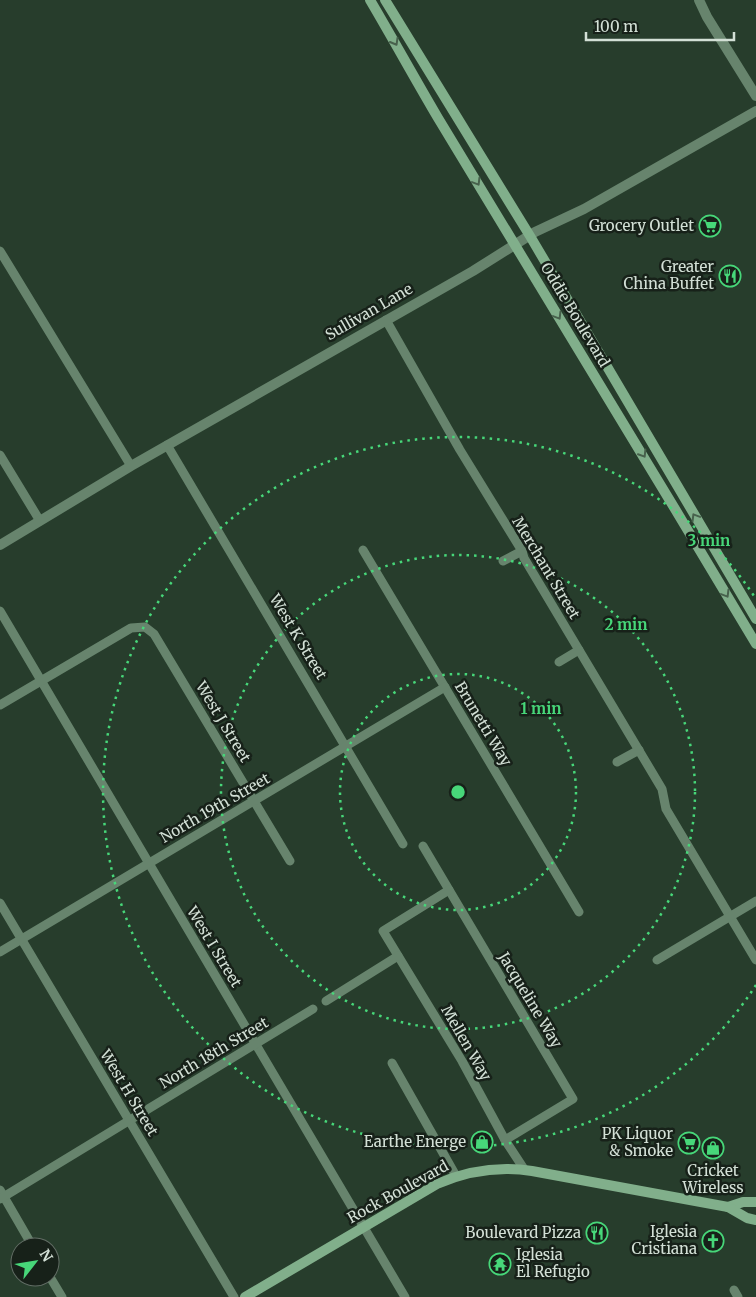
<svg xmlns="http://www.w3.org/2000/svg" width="756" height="1297" viewBox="0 0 756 1297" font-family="Merriweather,serif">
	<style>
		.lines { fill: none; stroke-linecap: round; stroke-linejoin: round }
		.minor { stroke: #67846d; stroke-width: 9 }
		.tertiary { stroke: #67846d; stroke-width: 10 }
		.secondary { stroke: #81af8b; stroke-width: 10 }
		.oneway { stroke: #47614c }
		.ring { fill: none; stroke: #47d779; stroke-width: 2.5; stroke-dasharray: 2.5 5 }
		.labels { text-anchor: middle; stroke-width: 5; stroke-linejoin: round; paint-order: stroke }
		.poi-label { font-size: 15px; fill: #d3e0d6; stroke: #172119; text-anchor: end }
		.street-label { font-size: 15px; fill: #d3e0d6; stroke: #172119 }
		.centre { fill: #47d779; stroke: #172119; stroke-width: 2.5 }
		.ring-label { font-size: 15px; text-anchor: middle; font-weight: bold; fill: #47d779; stroke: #172119; stroke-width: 5; stroke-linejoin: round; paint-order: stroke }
	</style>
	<rect width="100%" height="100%" fill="#273d2c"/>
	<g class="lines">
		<!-- minor -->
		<g class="minor">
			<path d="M0 251 131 466"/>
			<path d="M386 320 460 450 522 551 524 558 662 789 666 809 756 960"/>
			<path d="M167 445 403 844"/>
			<path d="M0 455 40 521"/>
			<path d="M363 550 579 912"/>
			<path d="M503 561 522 551"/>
			<path d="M0 611 405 1297"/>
			<path d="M559 662 579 650"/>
			<path d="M0 705 131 628 145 627 154 634 290 861"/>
			<path d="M617 762 639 750"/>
			<path d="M423 846 573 1099 505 1140"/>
			<path d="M449 890 383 931 462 1061 505 1140 524 1169"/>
			<path d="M0 903 234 1297"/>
			<path d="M0 952 445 687"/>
			<path d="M657 960 756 901"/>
			<path d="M326 1001 398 956"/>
			<path d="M392 1063 456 1176"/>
			<path d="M0 1190 33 1247"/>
			<path d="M0 1199 313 1009"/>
			<path d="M50 1277 62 1297"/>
			<path d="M734 1290 738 1297"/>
		</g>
		<!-- tertiary -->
		<g class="tertiary">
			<path d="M699 0 707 17 756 96"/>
			<path d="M0 545 131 466 473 271 535 232 584 209 756 111"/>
		</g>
		<!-- secondary -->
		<g class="secondary">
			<path d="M370 0C393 39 415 79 438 118 544 293 651 468 756 644"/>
			<path d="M385 0 530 236 756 619"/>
			<path d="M728 1207 743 1202H756"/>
			<path d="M245 1297 437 1184C467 1171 499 1166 532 1171L728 1207 747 1218 756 1220"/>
		</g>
	</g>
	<!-- one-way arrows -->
	<defs><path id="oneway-chevron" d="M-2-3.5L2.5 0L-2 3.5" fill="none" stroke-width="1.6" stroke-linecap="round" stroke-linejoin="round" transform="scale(1.25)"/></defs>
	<g class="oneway">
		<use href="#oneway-chevron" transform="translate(395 42) rotate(60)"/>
		<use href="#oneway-chevron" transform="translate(477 182) rotate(59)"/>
		<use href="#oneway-chevron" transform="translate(558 316) rotate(59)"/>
		<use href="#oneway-chevron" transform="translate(643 454) rotate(58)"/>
		<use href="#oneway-chevron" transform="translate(695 517) rotate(-121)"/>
		<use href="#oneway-chevron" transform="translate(726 594) rotate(59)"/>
	</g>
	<!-- distance rings -->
	<g class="ring">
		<circle cx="458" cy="792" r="118"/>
		<circle cx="458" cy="792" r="237"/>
		<path d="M756 985A355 355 0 1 1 756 599"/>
	</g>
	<!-- icons -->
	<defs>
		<g id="supermarket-ring" transform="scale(1.125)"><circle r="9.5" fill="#172119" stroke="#47d779" stroke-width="1.5"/><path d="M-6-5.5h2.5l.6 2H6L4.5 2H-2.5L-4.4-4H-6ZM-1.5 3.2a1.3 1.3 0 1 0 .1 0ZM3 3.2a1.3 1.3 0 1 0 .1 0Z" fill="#47d779"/></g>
		<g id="restaurant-ring" transform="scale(1.125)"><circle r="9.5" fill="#172119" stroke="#47d779" stroke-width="1.5"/><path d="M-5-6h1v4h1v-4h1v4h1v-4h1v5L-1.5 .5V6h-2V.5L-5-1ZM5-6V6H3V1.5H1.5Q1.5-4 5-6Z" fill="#47d779"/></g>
		<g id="shop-ring" transform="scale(1.125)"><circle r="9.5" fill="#172119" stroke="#47d779" stroke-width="1.5"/><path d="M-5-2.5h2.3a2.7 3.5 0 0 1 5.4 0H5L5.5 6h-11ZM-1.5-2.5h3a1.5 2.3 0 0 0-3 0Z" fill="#47d779"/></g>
		<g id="church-ring" transform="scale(1.125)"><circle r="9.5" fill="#172119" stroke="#47d779" stroke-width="1.5"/><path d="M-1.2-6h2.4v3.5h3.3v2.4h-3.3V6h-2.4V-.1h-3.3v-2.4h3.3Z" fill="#47d779"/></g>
		<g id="temple-ring" transform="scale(1.125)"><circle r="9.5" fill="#172119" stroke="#47d779" stroke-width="1.5"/><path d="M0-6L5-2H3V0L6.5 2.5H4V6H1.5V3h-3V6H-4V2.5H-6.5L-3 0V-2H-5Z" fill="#47d779"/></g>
	</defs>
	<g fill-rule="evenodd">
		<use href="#supermarket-ring" x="710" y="226"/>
		<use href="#restaurant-ring" x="730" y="276"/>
		<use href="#shop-ring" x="482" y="1142"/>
		<use href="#supermarket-ring" x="689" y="1143"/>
		<use href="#shop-ring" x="713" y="1148"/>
		<use href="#restaurant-ring" x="597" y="1233"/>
		<use href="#church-ring" x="713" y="1241"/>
		<use href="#temple-ring" x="500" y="1264"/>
	</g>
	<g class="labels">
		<!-- poi labels -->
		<g class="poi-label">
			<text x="694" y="231">Grocery Outlet</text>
			<text x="714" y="272">Greater<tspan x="714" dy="17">China Buffet</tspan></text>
			<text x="673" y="1139">PK Liquor<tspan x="673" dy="17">&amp; Smoke</tspan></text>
			<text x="466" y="1147">Earthe Energe</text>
			<text x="713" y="1176" text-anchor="middle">Cricket<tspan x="713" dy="17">Wireless</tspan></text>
			<text x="697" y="1237">Iglesia<tspan x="697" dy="17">Cristiana</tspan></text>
			<text x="581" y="1238">Boulevard Pizza</text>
			<text x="516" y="1260" text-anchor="start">Iglesia<tspan x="516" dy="17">El Refugio</tspan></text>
		</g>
		<!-- street labels -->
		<g class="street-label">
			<text transform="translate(369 312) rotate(-30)" y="5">Sullivan Lane</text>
			<text transform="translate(575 315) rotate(59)" y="5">Oddie Boulevard</text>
			<text transform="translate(546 568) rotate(59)" y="5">Merchant Street</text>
			<text transform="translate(298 637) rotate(59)" y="5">West K Street</text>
			<text transform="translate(223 722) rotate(59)" y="5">West J Street</text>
			<text transform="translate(483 724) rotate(59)" y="5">Brunetti Way</text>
			<text transform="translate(215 808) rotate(-30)" y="5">North 19th Street</text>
			<text transform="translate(214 947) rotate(59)" y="5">West I Street</text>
			<text transform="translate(530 1000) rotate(59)" y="5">Jacqueline Way</text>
			<text transform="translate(466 1043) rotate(60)" y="5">Mellen Way</text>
			<text transform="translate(214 1053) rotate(-31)" y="5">North 18th Street</text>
			<text transform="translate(129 1093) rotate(59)" y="5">West H Street</text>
			<text transform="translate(398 1192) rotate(-29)" y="5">Rock Boulevard</text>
		</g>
	</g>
	<circle cx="458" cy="792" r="8" class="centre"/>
	<g class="ring-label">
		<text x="709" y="546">3 min</text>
		<text x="626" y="630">2 min</text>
		<text x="541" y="714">1 min</text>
	</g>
	<!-- north arrow -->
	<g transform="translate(35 1262) rotate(59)"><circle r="24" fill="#172119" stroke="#626d65"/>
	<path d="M0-4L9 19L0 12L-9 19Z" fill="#47d779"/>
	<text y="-8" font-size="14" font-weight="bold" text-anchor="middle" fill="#d3e0d6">N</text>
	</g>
	<!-- scale -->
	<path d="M586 32v8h148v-8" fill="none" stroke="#d3e0d6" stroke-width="2.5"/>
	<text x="594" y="32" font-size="15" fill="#d3e0d6" stroke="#172119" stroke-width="4" paint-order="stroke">100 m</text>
</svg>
